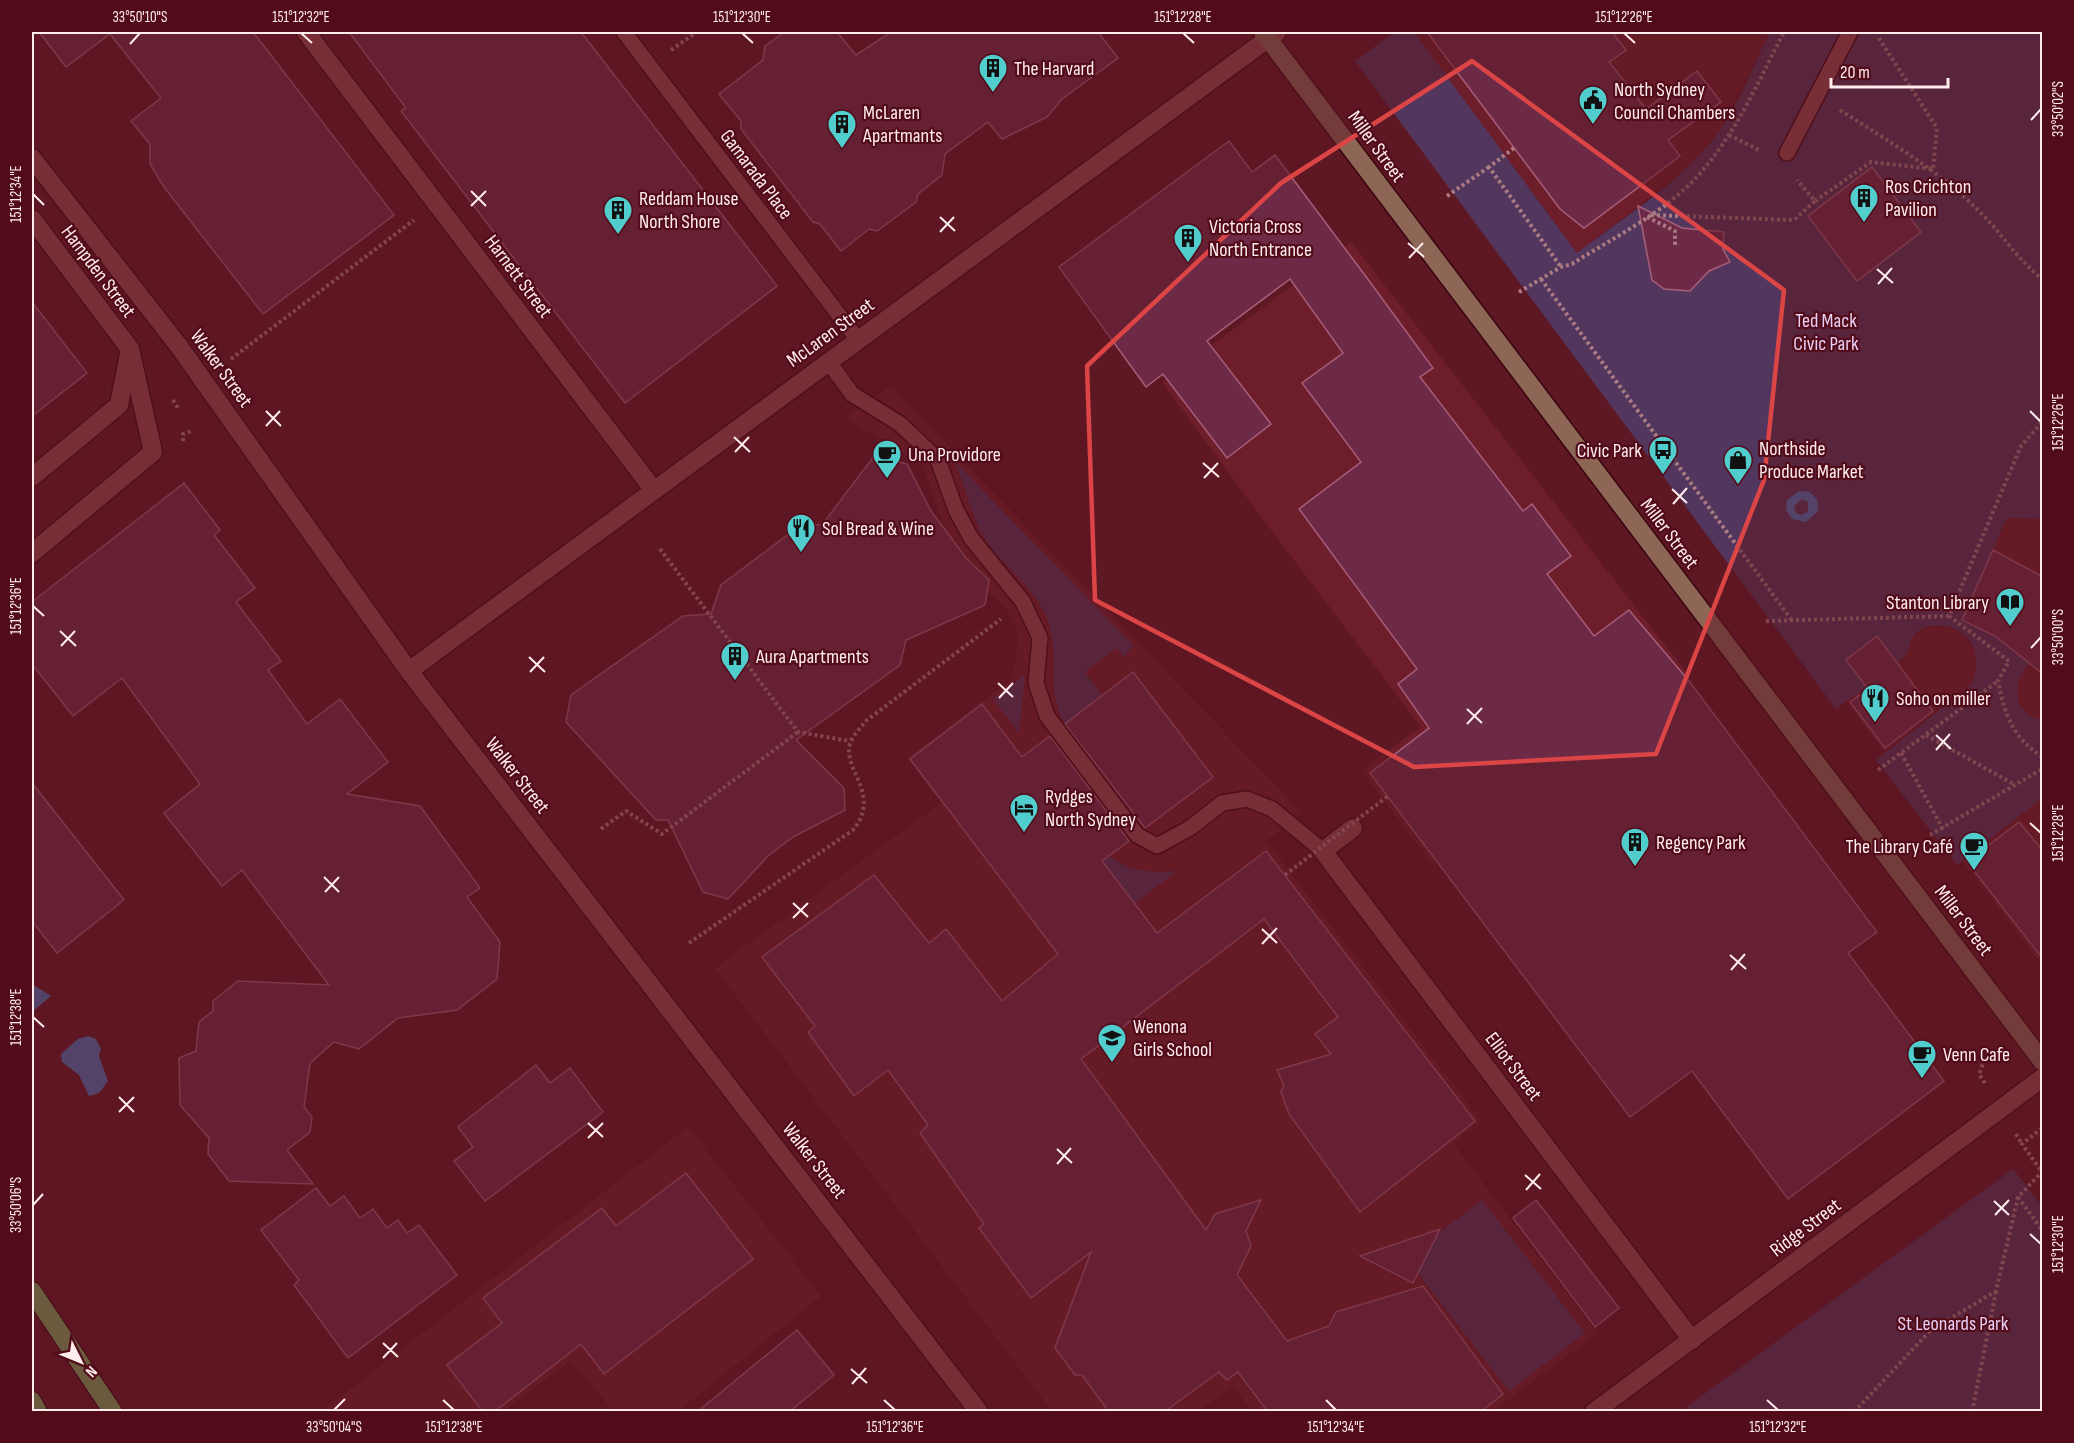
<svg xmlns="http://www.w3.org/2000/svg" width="2074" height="1443" viewBox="0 0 2074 1443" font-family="'Sofia Sans Condensed',sans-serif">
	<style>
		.built { fill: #6d1e2a }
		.green { fill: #53365e }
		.water { fill: #4679bc; fill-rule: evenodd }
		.building { fill: #6d2a47; stroke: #a75e7b; stroke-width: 1.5 }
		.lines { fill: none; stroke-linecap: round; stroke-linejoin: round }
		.service-casing { stroke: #3a050f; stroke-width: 18 }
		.minor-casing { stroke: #3a050f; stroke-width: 21 }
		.tertiary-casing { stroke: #3a050f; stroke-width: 21 }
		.secondary-casing { stroke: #3a050f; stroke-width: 21 }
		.motorway-casing { stroke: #3a050f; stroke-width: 21 }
		.path { stroke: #aa7c82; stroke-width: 4; stroke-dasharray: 3 3; stroke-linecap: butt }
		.service { stroke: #954950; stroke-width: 15 }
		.minor { stroke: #954950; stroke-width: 18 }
		.tertiary { stroke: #954950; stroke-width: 18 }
		.secondary { stroke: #8d6655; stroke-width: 18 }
		.motorway { stroke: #7aab60; stroke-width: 18 }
		.path-bridge { stroke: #aa7c82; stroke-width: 4; stroke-dasharray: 3 3; stroke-linecap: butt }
		.marked { fill: none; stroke: #dc4546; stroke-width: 4.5; stroke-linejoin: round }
		.ticks { fill: none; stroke: #ffeced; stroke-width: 2 }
		.labels { text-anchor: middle; stroke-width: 4.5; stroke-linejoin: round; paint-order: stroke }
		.poi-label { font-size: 20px; fill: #ffeced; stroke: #510b19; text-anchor: start }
		.street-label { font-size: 20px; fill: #ffeced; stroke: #510b19 }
		.park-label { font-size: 20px; fill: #eacff5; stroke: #510b19 }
		.neatline { fill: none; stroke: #ffeced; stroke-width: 2 }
		.ticks-label { font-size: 15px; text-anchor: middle; fill: #ffeced }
	</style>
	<rect width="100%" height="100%" fill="#5e1823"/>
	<!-- built -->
	<g class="built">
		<path d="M1414 32H1770L1721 129 1702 153 1673 180 1577 253Z"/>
		<path d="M1351 242 1690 677 1432 863 1361 770 1421 727 1255 509 1162 382Z"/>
		<path d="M891 386 1302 813 1266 841 1481 1121 1453 1143 1597 1334 1493 1411H1252L1233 1386 1199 1411H1052L715 968 941 803 907 758 1012 679 1019 636 1007 611 975 577 949 542 923 465 845 418Z"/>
		<path d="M2007 518 2042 519V720L2030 716 2023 710 2016 695 2018 679 2030 664 1962 620Z"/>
		<path d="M1939 626 1958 630 1975 649 1978 661 1975 678 1970 686 1884 753 1846 701 1905 657 1911 640 1920 630Z"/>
		<path d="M2042 798V965L1962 861Z"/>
		<path d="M688 1127 821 1296 678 1411H613L571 1360 503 1411 321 1412Z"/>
	</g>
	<!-- green -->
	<g class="green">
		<path d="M1395 32H1414L1577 253C1625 216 1684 181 1720 130 1741 101 1754 63 1770 32H2042V519L2007 518 1962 620 1995 636 2030 664C2011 682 2012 715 2042 720V798L1957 865 1876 760 1970 686C1991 651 1959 614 1922 629 1909 634 1911 651 1902 659 1883 677 1858 692 1836 709L1355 61Z"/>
		<path d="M954 461 1133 645 1125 657 1116 648 1085 672 1102 696 1065 724C1045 692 1061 655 1048 621 1036 589 1010 572 990 546 973 524 966 487 954 461Z"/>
		<path d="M1025 675 1019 733 993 699Z"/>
		<path d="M1109 856C1131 872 1150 873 1177 871L1135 903 1102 861Z"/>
		<path d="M2013 1169 2042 1206V1411H1681Z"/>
		<path d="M1482 1200 1585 1333 1509 1391 1406 1258Z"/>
	</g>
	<!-- water -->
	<g class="water">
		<path d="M1799 491 1809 492 1817 499 1818 511 1806 522 1792 519 1786 510 1787 500ZM1802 499 1808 502V512L1801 515 1796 513 1794 506Z"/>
		<path d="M32 984 51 996 32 1012Z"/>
		<path d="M88 1036 96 1039 101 1049 99 1056 108 1081 99 1093 89 1096 79 1075 62 1062 61 1054 78 1039Z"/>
	</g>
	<!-- building -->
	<g class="building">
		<path d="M39 32H253L394 215 263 314 164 187 150 164V144L131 121 161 98 110 34 66 67Z"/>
		<path d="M349 32H581L777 286 625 403 401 111 406 108Z"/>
		<path d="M785 32H837L856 55 891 32H1098L1118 58 1062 99 1047 117 1002 139 988 122 945 154 942 175 918 194 916 202 877 231 869 229 841 251 820 224 813 222 741 129V121L719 94 763 60 765 46Z"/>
		<path d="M1427 32H1612L1626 50 1609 62 1646 109 1697 71 1721 102 1668 140 1680 156 1584 228 1560 209Z"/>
		<path d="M1229 141 1252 172 1275 155 1367 278 1433 368 1420 377 1523 511 1532 504 1571 556 1547 574 1594 636 1629 610 1689 681 1877 932 1848 953 1944 1081 1788 1199 1692 1071 1630 1117 1370 773 1429 728 1398 684 1417 669 1299 509 1361 462 1302 383 1343 353 1290 279 1207 341 1271 424 1227 458 1163 374 1146 387 1059 267Z"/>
		<path d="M1872 167 1921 232 1857 281 1808 216Z"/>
		<path d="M1638 206 1682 228 1724 232 1723 249 1730 262 1709 271 1690 291 1664 289 1652 280Z"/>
		<path d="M32 302 87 373 32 416Z"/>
		<path d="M874 456 907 464 931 511 966 558 989 580 985 605 906 640 900 665 796 740 844 788 845 810 793 837 768 856 728 899 703 892 668 820H656L566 722 571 695 683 616 711 614 721 585 802 524 822 525Z"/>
		<path d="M184 483 220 530 214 535 255 588 236 602 281 661 268 670 307 724 340 699 388 762 347 794 420 806 480 888 467 897 500 942 497 979 457 1010 398 1018 359 1049 334 1042 310 1063 304 1107 312 1117 310 1132 287 1150 313 1184 229 1181 208 1154 209 1138 180 1105 179 1058 196 1051 199 1022 213 1011V1001L238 981 329 985 242 870 222 886 164 813 200 784 122 678 73 716 32 664V602Z"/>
		<path d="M1993 550 2043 577V674L1995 636 1962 620Z"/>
		<path d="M1877 636 1933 711 1885 748 1850 702 1868 689 1846 660Z"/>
		<path d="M1133 672 1213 777 1145 828 1065 724Z"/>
		<path d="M982 704 1022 757 1050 736 1129 841 1102 861 1157 933 1266 851 1475 1121 1360 1212 1289 1114 1281 1092 1284 1086 1277 1070 1331 1054 1315 1034 1338 1017 1264 919 1081 1059 1206 1230 1215 1214 1261 1200 1246 1231 1251 1246 1237 1275 1287 1341 1329 1326 1336 1312 1423 1286 1503 1394 1480 1412H1268L1238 1372 1227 1380 1219 1372 1164 1412H1109L1082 1375H1075L1055 1348 1091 1252 1031 1298 979 1228 984 1224 920 1133 928 1125 888 1070 854 1096 808 1032 815 1026 762 957 874 875 929 943 946 929 1002 1001 1058 954 910 759Z"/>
		<path d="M32 783 124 900 57 953 32 921Z"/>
		<path d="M2019 822 2043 851V959L1967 862Z"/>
		<path d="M536 1065 550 1083 570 1068 603 1112 485 1201 454 1161 473 1147 458 1127Z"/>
		<path d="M686 1173 753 1259 604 1374 581 1344 494 1412H483L447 1365 502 1323 483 1298 602 1208 616 1226Z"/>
		<path d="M316 1188 330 1206 344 1196 360 1218 373 1209 387 1228 398 1220 407 1233 419 1225 457 1275 348 1358 294 1285 299 1280 261 1230Z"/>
		<path d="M1536 1200 1619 1308 1595 1327 1513 1218Z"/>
		<path d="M1440 1229 1413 1283 1360 1256Z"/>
		<path d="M797 1330 834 1375 789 1412H697Z"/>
	</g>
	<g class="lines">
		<!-- service casing -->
		<g class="service-casing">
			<g id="service">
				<path d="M624 32 858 340"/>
				<path d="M1787 153 1850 32"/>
				<path d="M828 361 852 394 900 424 938 460 956 510 971 538 1023 602 1040 638 1036 683 1047 716 1137 835 1157 846 1190 828 1222 803 1247 799 1272 809 1323 851"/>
			</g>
		</g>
		<!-- minor casing -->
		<g class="minor-casing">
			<g id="minor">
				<path d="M306 32 653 489"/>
				<path d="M32 219 130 349"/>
				<path d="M32 477 119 405 130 349 153 452 32 553"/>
				<path d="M1353 828 1323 851 1692 1340"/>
				<path d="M1594 1412 2042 1078"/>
			</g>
		</g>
		<!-- tertiary casing -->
		<g class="tertiary-casing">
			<g id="tertiary">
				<path d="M32 158 178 345 409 671 979 1412"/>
				<path d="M409 671 1277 32"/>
			</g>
		</g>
		<!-- secondary casing -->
		<g class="secondary-casing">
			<path id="secondary" d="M1263 32 2042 1061"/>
		</g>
		<!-- motorway casing -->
		<g class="motorway-casing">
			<g id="motorway">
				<path d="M32 1291 113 1412"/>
				<path d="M32 1401 38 1412"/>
			</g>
		</g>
		<!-- path -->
		<g class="path">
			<path d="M671 50 697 32"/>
			<path d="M1840 110C1890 142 1938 170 1980 212 2002 234 2018 260 2042 279"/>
			<path d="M1729 135 1761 151"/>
			<path d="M1514 148 1489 167 1561 267"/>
			<path d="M1447 196 1489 167"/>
			<path d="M1815 201 1871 162 1933 169 1937 128 1878 37"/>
			<path d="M1651 215 1794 220 1815 201 1797 180"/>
			<path d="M1647 217 1675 231V246"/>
			<path d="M1541 279 1793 622"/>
			<path d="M1519 292 1561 267 1572 264C1611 239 1656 217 1690 184 1733 141 1757 84 1784 32"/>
			<path d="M231 359 414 220"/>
			<path d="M173 400 178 408"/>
			<path d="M183 441V434L192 431"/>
			<path d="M660 549 798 732 850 741"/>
			<path d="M1949 616 2009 661 1998 681C2005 716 2012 736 2042 757"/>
			<path d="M1766 621 1949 616 2021 446 2042 422"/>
			<path d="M1926 735 2015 785"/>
			<path d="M1901 753 1943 829"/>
			<path d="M1878 770 1998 681"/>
			<path d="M601 829 626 811 662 834 798 732"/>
			<path d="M1930 835 2042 769"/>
			<path d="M689 943 853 830C884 792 837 767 852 739 856 732 862 726 867 720L1001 619"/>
			<path d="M1985 1059 1979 1074 1986 1085"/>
			<path d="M2042 1128 2022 1144 2042 1172"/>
			<path d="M2016 1134 2022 1144"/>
			<path d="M2018 1197 2042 1230"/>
			<path d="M1854 1412 1930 1331 1996 1291 2018 1197 2042 1172"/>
			<path d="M1972 1412 1996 1292"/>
		</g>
		<!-- service -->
		<use href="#service" class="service"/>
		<!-- minor -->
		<use href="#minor" class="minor"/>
		<!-- tertiary -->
		<use href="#tertiary" class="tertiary"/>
		<!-- secondary -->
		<use href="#secondary" class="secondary"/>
		<!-- motorway -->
		<use href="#motorway" class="motorway"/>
		<!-- path-bridge -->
		<path class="path-bridge" d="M1285 875 1388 796"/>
	</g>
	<!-- marked area -->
	<path d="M0 0H2074V1443H0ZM1472 61 1784 290 1764 480 1656 754 1414 767 1095 600 1087 366 1281 183Z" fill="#5e1823" fill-opacity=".55" fill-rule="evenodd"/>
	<path class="marked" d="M1472 61 1784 290 1764 480 1656 754 1414 767 1095 600 1087 366 1281 183Z"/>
	<!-- ticks -->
	<path class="ticks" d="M301 33 312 43M742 33 753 43M1183 33 1194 43M1624 33 1635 43M130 44 140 33M2031 120 2041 109M471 191 486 206M33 194 44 205M471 206 486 191M940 217 955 231M940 232 954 217M1408 243 1424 257M1409 258 1423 243M1877 269 1893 283M1878 284 1892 268M266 411 281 426M2030 411 2041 422M266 426 280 411M734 437 750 452M735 452 749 437M1203 463 1219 477M1204 478 1218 463M1672 489 1687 503M1673 504 1687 488M33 606 44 616M60 631 76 646M61 646 75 631M2031 648 2041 637M529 657 545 672M530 672 544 657M998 683 1013 697M999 698 1013 683M1467 709 1482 723M1467 724 1482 708M1936 735 1951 749M1936 750 1950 734M2030 823 2041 833M324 877 339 892M325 892 339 877M793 903 808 917M793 918 808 903M1262 929 1277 943M1262 944 1277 928M1730 955 1746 969M1731 970 1745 954M33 1017 44 1027M119 1097 134 1112M119 1112 134 1097M588 1123 603 1137M588 1138 603 1123M1057 1149 1072 1163M1057 1164 1071 1148M1525 1175 1541 1189M1526 1190 1540 1174M1994 1201 2009 1215M33 1205 43 1194M1995 1215 2009 1200M2030 1234 2041 1244M383 1343 398 1357M383 1358 397 1343M851 1369 867 1383M852 1384 866 1368M443 1400 454 1410M884 1400 895 1410M1326 1400 1336 1410M1767 1400 1778 1410M334 1410 345 1399"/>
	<!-- icons -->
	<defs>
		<g id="building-pin" transform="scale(1.5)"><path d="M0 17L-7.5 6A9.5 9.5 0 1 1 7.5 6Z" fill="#52cdcd" stroke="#510b19"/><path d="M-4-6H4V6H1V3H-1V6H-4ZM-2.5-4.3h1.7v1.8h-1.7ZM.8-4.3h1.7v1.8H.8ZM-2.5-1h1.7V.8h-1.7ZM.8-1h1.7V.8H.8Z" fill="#111"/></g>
		<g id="civic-pin" transform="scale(1.5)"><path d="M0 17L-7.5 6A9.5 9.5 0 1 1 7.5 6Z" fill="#52cdcd" stroke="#510b19"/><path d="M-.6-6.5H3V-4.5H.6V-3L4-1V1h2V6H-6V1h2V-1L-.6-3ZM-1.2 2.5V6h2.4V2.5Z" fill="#111"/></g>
		<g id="bus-pin" transform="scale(1.5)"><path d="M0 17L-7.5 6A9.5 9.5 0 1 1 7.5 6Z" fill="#52cdcd" stroke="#510b19"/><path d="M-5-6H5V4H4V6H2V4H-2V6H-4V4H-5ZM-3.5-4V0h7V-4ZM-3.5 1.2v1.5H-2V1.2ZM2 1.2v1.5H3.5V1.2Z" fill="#111"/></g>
		<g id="cafe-pin" transform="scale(1.5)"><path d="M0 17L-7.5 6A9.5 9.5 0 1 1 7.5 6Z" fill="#52cdcd" stroke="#510b19"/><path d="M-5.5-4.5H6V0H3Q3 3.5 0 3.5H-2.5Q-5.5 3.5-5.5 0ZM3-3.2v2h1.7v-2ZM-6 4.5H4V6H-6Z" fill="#111"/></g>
		<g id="shop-pin" transform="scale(1.5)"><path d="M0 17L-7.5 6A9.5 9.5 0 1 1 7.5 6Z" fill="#52cdcd" stroke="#510b19"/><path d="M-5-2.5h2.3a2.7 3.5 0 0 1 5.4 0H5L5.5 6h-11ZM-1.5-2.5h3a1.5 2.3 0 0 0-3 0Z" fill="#111"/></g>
		<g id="restaurant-pin" transform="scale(1.5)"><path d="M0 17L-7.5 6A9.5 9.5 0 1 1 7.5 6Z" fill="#52cdcd" stroke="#510b19"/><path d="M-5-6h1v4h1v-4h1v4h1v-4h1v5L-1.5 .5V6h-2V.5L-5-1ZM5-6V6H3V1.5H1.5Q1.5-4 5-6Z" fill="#111"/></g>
		<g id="library-pin" transform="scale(1.5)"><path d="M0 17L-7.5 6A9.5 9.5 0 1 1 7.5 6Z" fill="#52cdcd" stroke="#510b19"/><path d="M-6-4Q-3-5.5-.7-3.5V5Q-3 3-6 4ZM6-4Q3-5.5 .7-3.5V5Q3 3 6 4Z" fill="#111"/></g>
		<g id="hotel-pin" transform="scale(1.5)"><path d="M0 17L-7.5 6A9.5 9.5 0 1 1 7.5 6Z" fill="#52cdcd" stroke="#510b19"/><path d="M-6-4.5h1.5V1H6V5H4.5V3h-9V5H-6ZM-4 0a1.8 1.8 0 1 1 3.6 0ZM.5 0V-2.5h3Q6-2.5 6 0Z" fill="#111"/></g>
		<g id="school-pin" transform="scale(1.5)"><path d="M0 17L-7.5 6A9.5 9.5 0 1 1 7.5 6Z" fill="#52cdcd" stroke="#510b19"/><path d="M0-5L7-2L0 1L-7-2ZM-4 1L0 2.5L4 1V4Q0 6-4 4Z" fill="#111"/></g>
	</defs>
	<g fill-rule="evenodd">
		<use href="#building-pin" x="993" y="68"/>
		<use href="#civic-pin" x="1593" y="100"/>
		<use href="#building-pin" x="842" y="124"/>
		<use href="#building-pin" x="1864" y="198"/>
		<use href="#building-pin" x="618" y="210"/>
		<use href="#building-pin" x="1188" y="238"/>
		<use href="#bus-pin" x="1663" y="450"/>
		<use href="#cafe-pin" x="887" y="454"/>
		<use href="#shop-pin" x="1738" y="460"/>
		<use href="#restaurant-pin" x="801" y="528"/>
		<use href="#library-pin" x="2010" y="602"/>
		<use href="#building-pin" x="735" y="656"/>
		<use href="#restaurant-pin" x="1875" y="698"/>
		<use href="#hotel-pin" x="1024" y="808"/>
		<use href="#building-pin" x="1635" y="842"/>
		<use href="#cafe-pin" x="1974" y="846"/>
		<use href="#school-pin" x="1112" y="1038"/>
		<use href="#cafe-pin" x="1922" y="1054"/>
	</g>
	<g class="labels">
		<!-- poi labels -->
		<g class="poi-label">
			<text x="1014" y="75">The Harvard</text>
			<text x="1614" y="96">North Sydney<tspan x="1614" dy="23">Council Chambers</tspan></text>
			<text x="863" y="119">McLaren<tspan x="863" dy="23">Apartmants</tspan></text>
			<text x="1885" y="193">Ros Crichton<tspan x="1885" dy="23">Pavilion</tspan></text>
			<text x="639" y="205">Reddam House<tspan x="639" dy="23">North Shore</tspan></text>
			<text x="1209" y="233">Victoria Cross<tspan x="1209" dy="23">North Entrance</tspan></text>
			<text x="1759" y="455">Northside<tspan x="1759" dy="23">Produce Market</tspan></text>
			<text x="1642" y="457" text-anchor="end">Civic Park</text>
			<text x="908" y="461">Una Providore</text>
			<text x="822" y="535">Sol Bread &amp; Wine</text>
			<text x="1989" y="609" text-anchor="end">Stanton Library</text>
			<text x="756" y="663">Aura Apartments</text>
			<text x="1896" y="705">Soho on miller</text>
			<text x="1045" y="803">Rydges<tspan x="1045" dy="23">North Sydney</tspan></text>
			<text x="1656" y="849">Regency Park</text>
			<text x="1953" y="853" text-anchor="end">The Library Café</text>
			<text x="1133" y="1033">Wenona<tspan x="1133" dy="23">Girls School</tspan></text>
			<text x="1943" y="1061">Venn Cafe</text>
		</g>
		<!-- street labels -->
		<g class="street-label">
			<text transform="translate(1377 146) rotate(54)" y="7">Miller Street</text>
			<text transform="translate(757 174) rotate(53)" y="7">Gamarada Place</text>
			<text transform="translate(99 271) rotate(53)" y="7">Hampden Street</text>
			<text transform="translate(519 276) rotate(53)" y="7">Harnett Street</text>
			<text transform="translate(830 332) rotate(-36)" y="7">McLaren Street</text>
			<text transform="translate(222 368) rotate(54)" y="7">Walker Street</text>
			<text transform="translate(1670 533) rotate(53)" y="7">Miller Street</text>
			<text transform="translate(518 775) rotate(52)" y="7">Walker Street</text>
			<text transform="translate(1964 920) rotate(53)" y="7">Miller Street</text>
			<text transform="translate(1514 1066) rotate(53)" y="7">Elliot Street</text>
			<text transform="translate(815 1160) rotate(52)" y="7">Walker Street</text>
			<text transform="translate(1805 1227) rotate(-37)" y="7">Ridge Street</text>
		</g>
		<!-- park labels -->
		<g class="park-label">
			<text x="1826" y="327">Ted Mack<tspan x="1826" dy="23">Civic Park</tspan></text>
			<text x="1953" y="1330">St Leonards Park</text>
		</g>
	</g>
	<!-- border -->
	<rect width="2074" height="1443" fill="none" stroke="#510b19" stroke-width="66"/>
	<!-- north arrow -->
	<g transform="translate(81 1362) rotate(133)" stroke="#510b19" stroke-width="4.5" paint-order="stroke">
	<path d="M0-4.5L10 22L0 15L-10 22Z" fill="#ffeced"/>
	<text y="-9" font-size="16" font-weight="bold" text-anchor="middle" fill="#ffeced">N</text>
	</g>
	<!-- scale -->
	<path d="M1831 78v9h117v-9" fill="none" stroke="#ffeced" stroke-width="3"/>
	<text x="1840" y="78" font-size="18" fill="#ffeced" stroke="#510b19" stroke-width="4.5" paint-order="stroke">20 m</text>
	<rect x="33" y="33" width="2008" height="1377" class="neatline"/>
	<g class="ticks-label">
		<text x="140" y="22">33°50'10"S</text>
		<text x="301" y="22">151°12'32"E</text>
		<text x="742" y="22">151°12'30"E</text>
		<text x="1183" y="22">151°12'28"E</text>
		<text x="1624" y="22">151°12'26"E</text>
		<text transform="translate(2058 109) rotate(-90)" y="5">33°50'02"S</text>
		<text transform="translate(16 194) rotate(-90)" y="5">151°12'34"E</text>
		<text transform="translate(2058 422) rotate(-90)" y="5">151°12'26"E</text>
		<text transform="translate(16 606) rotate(-90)" y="5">151°12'36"E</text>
		<text transform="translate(2058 637) rotate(-90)" y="5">33°50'00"S</text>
		<text transform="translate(2058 833) rotate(-90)" y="5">151°12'28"E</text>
		<text transform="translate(16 1017) rotate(-90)" y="5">151°12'38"E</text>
		<text transform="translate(16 1205) rotate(-90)" y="5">33°50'06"S</text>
		<text transform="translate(2058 1244) rotate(-90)" y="5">151°12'30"E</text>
		<text x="334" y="1432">33°50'04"S</text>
		<text x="454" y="1432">151°12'38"E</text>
		<text x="895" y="1432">151°12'36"E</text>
		<text x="1336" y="1432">151°12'34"E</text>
		<text x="1778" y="1432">151°12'32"E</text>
	</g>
</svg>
